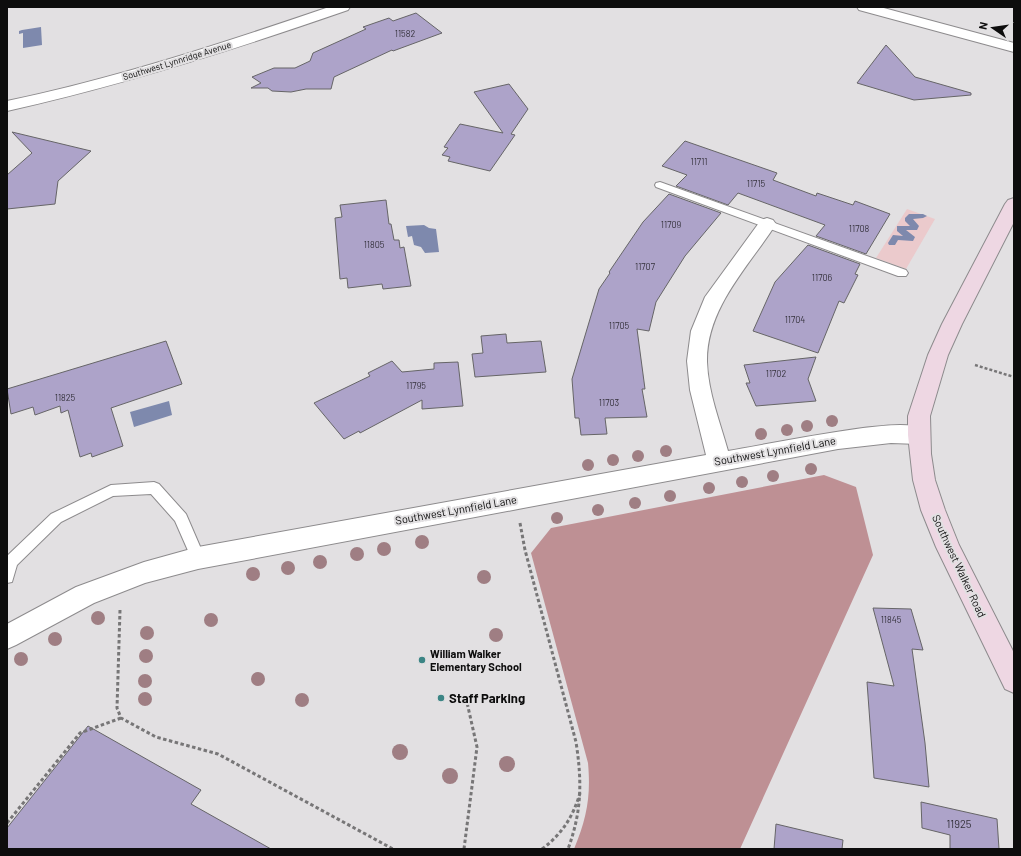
<svg xmlns="http://www.w3.org/2000/svg" width="1021" height="856" viewBox="0 0 1021 856" font-family="Barlow,sans-serif">
	<style>
		.green { fill: #ebcacc }
		.forest { fill: #be9094 }
		.water { fill: #7e89ad }
		.lines { fill: none; stroke-linecap: round; stroke-linejoin: round }
		.stream { fill: #7e89ad; fill-rule: evenodd }
		.building { fill: #ada3c9; stroke: #666567 }
		.service-casing { stroke: #8d8b8d; stroke-width: 2 }
		.minor-casing { stroke: #8d8b8d; stroke-width: 2 }
		.secondary-casing { stroke: #8d8b8d; stroke-width: 2 }
		.path-far1 { stroke: #777677; stroke-width: 2.5; stroke-dasharray: 3 2; stroke-linecap: butt }
		.path { stroke: #777677; stroke-width: 3; stroke-dasharray: 3.5 2.5; stroke-linecap: butt }
		.service { fill: #fff; fill-rule: evenodd }
		.minor { fill: #fff; fill-rule: evenodd }
		.secondary { fill: #eed7e3; fill-rule: evenodd }
		.tree { fill: #9f7e83 }
		.poi-dot { fill: #3c8585; stroke: #e2e0e2; stroke-width: 1.5 }
		.labels { text-anchor: middle; stroke-width: 4; stroke-linejoin: round; paint-order: stroke }
		.number-label { font-size: 9px; fill: #35323c }
		.far-street-label { font-size: 9px; fill: #0d0d0d; stroke: #e2e0e2 }
		.street-label { font-size: 11px; fill: #0d0d0d; stroke: #e2e0e2 }
		.poi-label { font-size: 11px; font-weight: bold; fill: #0d0d0d; stroke: #e2e0e2; text-anchor: start }
		.near-number-label { font-size: 11px; fill: #35323c }
		.near-poi-label { font-size: 13px; font-weight: bold; fill: #0d0d0d; stroke: #e2e0e2; text-anchor: start }
	</style>
	<rect width="100%" height="100%" fill="#e2e0e2"/>
	<!-- green -->
	<path class="green" d="M907 209 935 219 906 269 876 258Z"/>
	<!-- forest -->
	<path class="forest" d="M824 475 856 487 873 555 740 849H574C587 818 591 796 588 763L531 553 551 528Z"/>
	<!-- water -->
	<g class="water">
		<path d="M41 27 42 45 23 48V33L19 34V31L22 30Z"/>
		<path d="M424 225 429 228 436 229 439 252 425 253 421 247 414 245 412 236 408 237 406 226Z"/>
		<path d="M169 401 172 415 134 427 130 412Z"/>
	</g>
	<g class="lines">
		<!-- stream -->
		<path class="stream" d="M909 214H923L927 216 923 218 913 219 919 226 917 230H906L915 237 913 241 898 240 895 245H889L888 243 893 235 903 236 897 231V226H910L905 221V218Z"/>
	</g>
	<!-- building -->
	<g class="building">
		<path d="M416 13 442 33 393 51 392 50 334 77 331 89H306L291 92 272 91 268 88H251L261 83 252 77 274 68H295L310 61 313 53 366 29 363 27 389 18 393 21Z"/>
		<path d="M886 45 915 77 971 93V95L914 100 857 83Z"/>
		<path d="M509 84 528 109 511 134 515 135 490 171 448 161 450 157 442 155 448 148 444 147 460 124 503 133 474 92Z"/>
		<path d="M12 132 91 151 58 181 55 204 7 209V175L32 153Z"/>
		<path d="M685 141 777 173 773 180 816 196 817 193 853 205 855 201 890 214 866 254 816 236 825 225 738 193 728 205 676 186 687 175 662 166Z"/>
		<path d="M669 194 721 213 685 256 656 302 649 331 637 329 645 389H642L647 417 605 418 607 434 581 435 579 418H575L572 379 599 289 610 273 609 272 643 222Z"/>
		<path d="M386 200 389 224H391L394 240H399L400 248 404 247 411 286 383 289 382 284 348 288 347 278 340 279 335 218 342 217 340 205Z"/>
		<path d="M808 245 860 264 855 274 858 275 844 303 839 301 818 353 753 331 775 282Z"/>
		<path d="M506 334 507 343 541 341 546 372 475 377 472 354 483 353 481 336Z"/>
		<path d="M166 341 182 384 111 408 123 446 92 457 91 453 80 457 68 410 61 413 60 406 35 415 33 407 11 414 7 389Z"/>
		<path d="M816 357 808 379 816 401 756 406 746 383H750L744 365Z"/>
		<path d="M392 361 402 372 434 369V363L458 362 463 406 422 409V400L360 433 359 431 344 439 314 403 370 376 368 373Z"/>
		<path d="M873 608 911 609 923 650 912 649 925 743 929 787 874 778 867 682 894 686Z"/>
		<path d="M88 726 201 790 191 804 271 849H7V828Z"/>
		<path d="M921 802 997 819 999 849H950V835L922 828Z"/>
		<path d="M776 824 843 840 842 849H774Z"/>
	</g>
	<g class="lines">
		<!-- service casing -->
		<g class="service-casing">
			<g id="service">
				<path d="M660 182 906 270 908 273 906 276H898L656 187 655 185 656 183Z"/>
				<path d="M154 482 159 484 186 514 205 558 203 562 198 564 193 562 175 521 151 494 113 496 61 522 17 565 12 582 7 583V556L51 514 111 485Z"/>
			</g>
		</g>
		<!-- minor casing -->
		<g class="minor-casing">
			<g id="minor">
				<path d="M329 7H350L348 10C236 49 123 85 7 111V101C117 78 223 43 329 7Z"/>
				<path d="M857 7H880L1014 43V52L859 10Z"/>
				<path d="M767 218 773 220 776 224C749 266 706 308 707 362 708 392 720 422 728 451 773 443 818 434 863 428 884 426 907 422 927 429L930 435 927 441 919 444 891 443 838 449 198 569 145 583 94 603 16 645 7 649V624L76 587 144 562 198 547 706 455 690 390 687 361 691 331 705 297 761 220Z"/>
			</g>
		</g>
		<!-- secondary casing -->
		<g class="secondary-casing">
			<path id="secondary" d="M1014 198V222L962 324 948 355 930 416 931 454 935 480 945 510 959 545 1014 653V693L1005 689 936 547 921 510 913 480 908 435V416L928 355 942 324 1005 204 1008 200Z"/>
		</g>
		<!-- path-far1 -->
		<path class="path-far1" d="M975 365 1014 377"/>
		<!-- path -->
		<g class="path">
			<path d="M520 523 525 550 576 742C582 781 582 811 568 849"/>
			<path d="M120 610 117 708 121 718 156 737 218 754 393 849"/>
			<path d="M7 823 80 733 121 718"/>
			<path d="M464 849 477 747 466 698"/>
			<path d="M542 849C562 834 573 817 580 793"/>
		</g>
		<!-- service -->
		<use href="#service" class="service"/>
		<!-- minor -->
		<use href="#minor" class="minor"/>
		<!-- secondary -->
		<use href="#secondary" class="secondary"/>
	</g>
	<!-- trees -->
	<g class="tree">
		<circle cx="832" cy="421" r="6"/>
		<circle cx="807" cy="426" r="6"/>
		<circle cx="787" cy="430" r="6"/>
		<circle cx="761" cy="434" r="6"/>
		<circle cx="666" cy="451" r="6"/>
		<circle cx="638" cy="456" r="6"/>
		<circle cx="613" cy="460" r="6"/>
		<circle cx="588" cy="465" r="6"/>
		<circle cx="811" cy="469" r="6"/>
		<circle cx="773" cy="476" r="6"/>
		<circle cx="742" cy="482" r="6"/>
		<circle cx="709" cy="488" r="6"/>
		<circle cx="670" cy="496" r="6"/>
		<circle cx="635" cy="503" r="6"/>
		<circle cx="598" cy="510" r="6"/>
		<circle cx="557" cy="518" r="6"/>
		<circle cx="422" cy="542" r="7"/>
		<circle cx="384" cy="549" r="7"/>
		<circle cx="357" cy="554" r="7"/>
		<circle cx="320" cy="562" r="7"/>
		<circle cx="288" cy="568" r="7"/>
		<circle cx="253" cy="574" r="7"/>
		<circle cx="484" cy="577" r="7"/>
		<circle cx="98" cy="618" r="7"/>
		<circle cx="211" cy="620" r="7"/>
		<circle cx="147" cy="633" r="7"/>
		<circle cx="496" cy="635" r="7"/>
		<circle cx="55" cy="639" r="7"/>
		<circle cx="146" cy="656" r="7"/>
		<circle cx="21" cy="659" r="7"/>
		<circle cx="258" cy="679" r="7"/>
		<circle cx="145" cy="681" r="7"/>
		<circle cx="145" cy="699" r="7"/>
		<circle cx="302" cy="700" r="7"/>
		<circle cx="400" cy="752" r="8"/>
		<circle cx="507" cy="764" r="8"/>
		<circle cx="450" cy="776" r="8"/>
	</g>
	<!-- markers -->
	<g class="poi-dot">
		<circle cx="422" cy="660" r="4"/>
		<circle cx="441" cy="698" r="4"/>
	</g>
	<g class="labels">
		<!-- number labels -->
		<g class="number-label">
			<text x="405" y="37">11582</text>
			<text x="699" y="165">11711</text>
			<text x="756" y="187">11715</text>
			<text x="671" y="228">11709</text>
			<text x="859" y="232">11708</text>
			<text x="374" y="248">11805</text>
			<text x="645" y="270">11707</text>
			<text x="822" y="281">11706</text>
			<text x="795" y="323">11704</text>
			<text x="619" y="329">11705</text>
			<text x="776" y="377">11702</text>
			<text x="416" y="389">11795</text>
			<text x="65" y="401">11825</text>
			<text x="609" y="406">11703</text>
			<text x="891" y="623">11845</text>
		</g>
		<!-- far-street labels -->
		<g class="far-street-label">
			<text transform="translate(177 61) rotate(-17)" y="3">Southwest Lynnridge Avenue</text>
		</g>
		<!-- street labels -->
		<g class="street-label">
			<text transform="translate(775 451) rotate(-10)" y="4">Southwest Lynnfield Lane</text>
			<text transform="translate(456 510) rotate(-10)" y="4">Southwest Lynnfield Lane</text>
			<text transform="translate(959 566) rotate(65)" y="4">Southwest Walker Road</text>
		</g>
		<!-- poi labels -->
		<g class="poi-label">
			<text x="430" y="658">William Walker<tspan x="430" dy="13">Elementary School</tspan></text>
		</g>
		<!-- near-number labels -->
		<g class="near-number-label">
			<text x="959" y="828">11925</text>
		</g>
		<!-- near-poi labels -->
		<g class="near-poi-label">
			<text x="449" y="703">Staff Parking</text>
		</g>
	</g>
	<!-- border -->
	<rect width="1021" height="856" fill="none" stroke="#0d0d0d" stroke-width="16"/>
	<!-- north arrow -->
	<g transform="translate(993 28) rotate(283)" stroke="#e2e0e2" stroke-width="3" paint-order="stroke">
	<path d="M0-3L7 15L0 10L-7 15Z" fill="#0d0d0d"/>
	<text y="-6" font-size="11" font-weight="bold" text-anchor="middle" fill="#0d0d0d">N</text>
	</g>
</svg>
